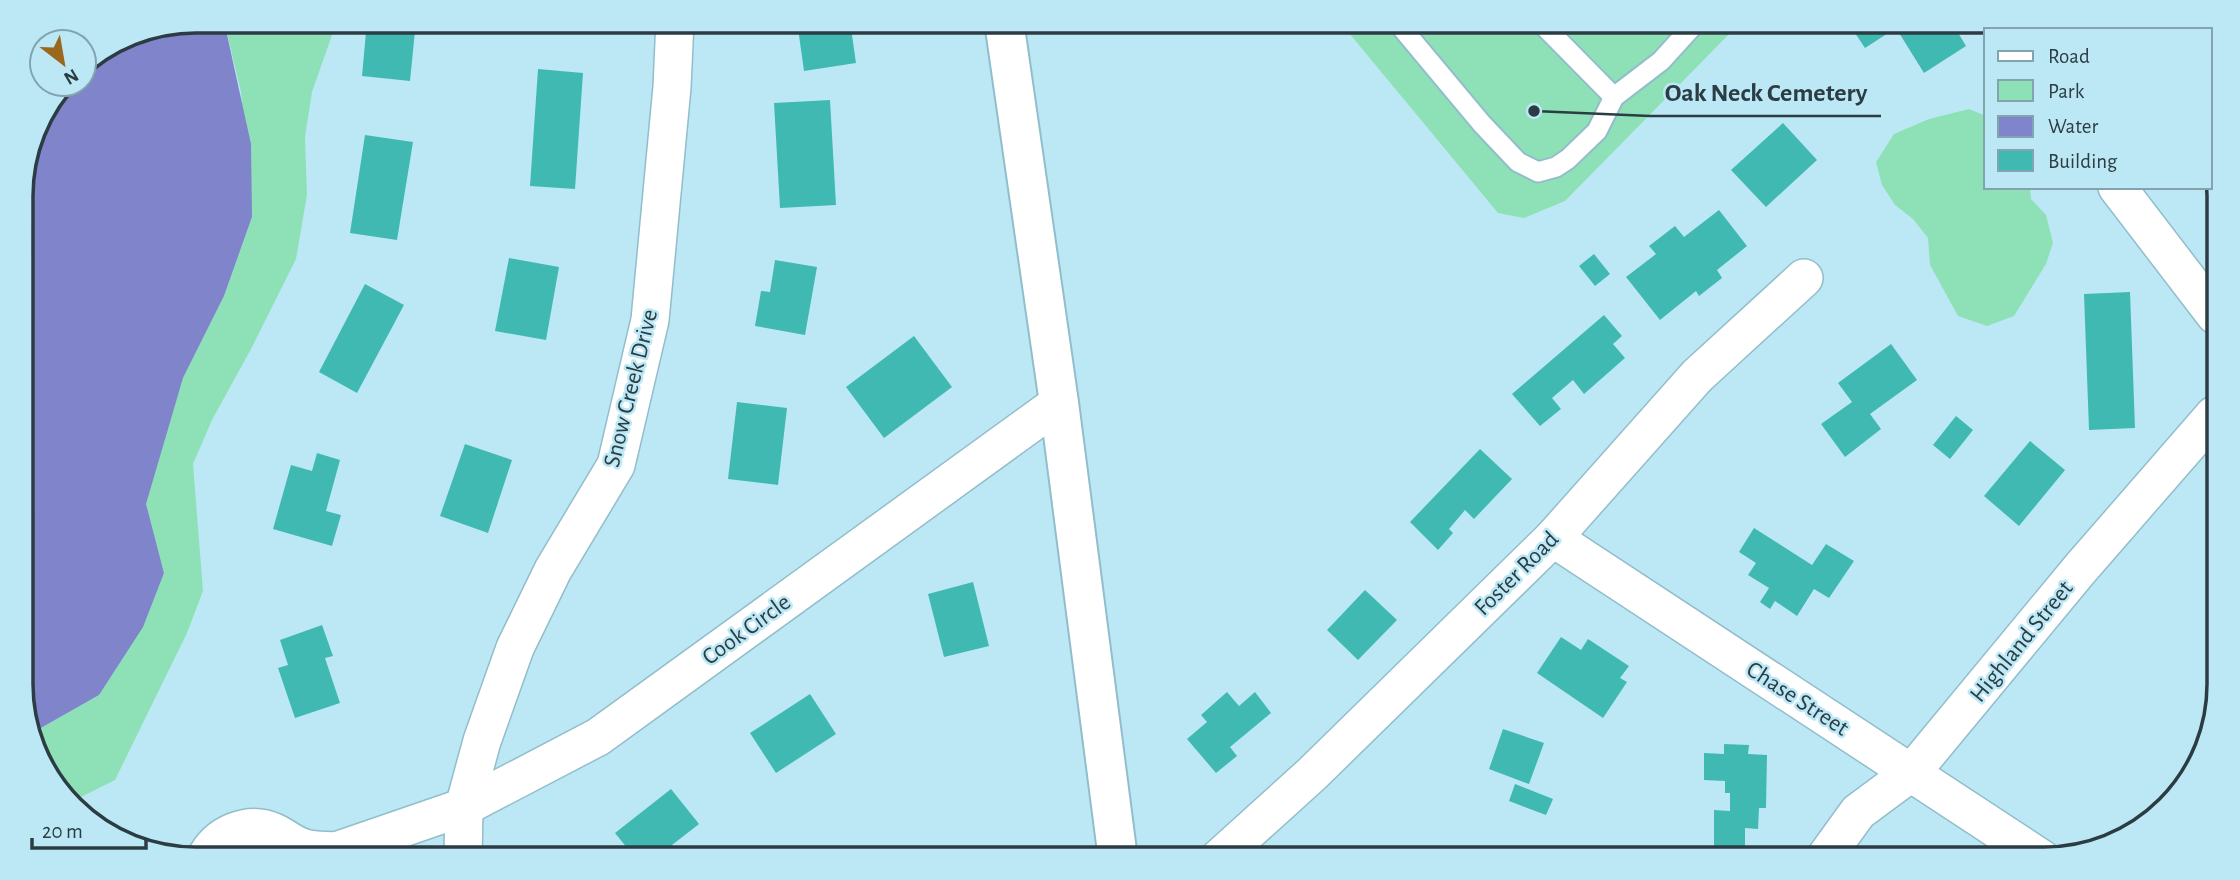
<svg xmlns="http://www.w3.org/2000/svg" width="2240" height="880" viewBox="0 0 2240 880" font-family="'Alegreya Sans',sans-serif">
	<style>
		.green { fill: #8ee1b7 }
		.water { fill: #7f84cb }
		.building { fill: #41b9b3 }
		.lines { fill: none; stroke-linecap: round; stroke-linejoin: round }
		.service-casing { stroke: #92bdcb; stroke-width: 23 }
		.minor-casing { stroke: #92bdcb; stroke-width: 40 }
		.tertiary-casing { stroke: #92bdcb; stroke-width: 42 }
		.service { stroke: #fff; stroke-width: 19 }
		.minor { stroke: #fff; stroke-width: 37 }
		.tertiary { stroke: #fff; stroke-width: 38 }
		.labels { text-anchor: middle; stroke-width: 5; stroke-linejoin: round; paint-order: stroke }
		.street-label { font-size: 24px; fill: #2b3d43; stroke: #bce8f6 }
		.rim { fill: none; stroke: #2b3d43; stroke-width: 3.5 }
		.leader { fill: none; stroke: #2b3d43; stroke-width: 2.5 }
		.callout-dot { fill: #2b3d43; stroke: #bce8f6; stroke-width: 2.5 }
		.callout-label { font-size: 26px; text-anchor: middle; font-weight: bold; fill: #2b3d43; stroke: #bce8f6; stroke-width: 5; stroke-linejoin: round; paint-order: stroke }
	</style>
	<rect width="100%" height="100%" fill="#bce8f6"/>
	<!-- green -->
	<g class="green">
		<path d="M224 21H337L312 92 305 137 307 195 296 259 251 349 212 420 193 464 203 591 187 633 115 780 69 803 64 799 32 733 99 695 164 573 145 504 183 378 224 296 252 217 241 92Z"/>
		<path d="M1339 21H1742L1565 201 1524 218 1498 213Z"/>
		<path d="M1969 109 1986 116V187H2030L2031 199 2046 215 2053 243 2046 264 2014 316 1987 326 1958 316 1930 265 1928 238 1913 219 1895 205 1882 185 1876 162 1894 134 1929 119Z"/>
	</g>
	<!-- water -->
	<path class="water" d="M196 21H224L251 144 252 217 224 296 183 378 146 504 164 573 143 627 99 695 32 733 24 718 21 184 39 118 65 84H84V62L129 34Z"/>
	<!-- building -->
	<g class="building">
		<path d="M367 21H416L410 81 362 76Z"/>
		<path d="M797 21H850L856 63 804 71Z"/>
		<path d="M1847 21H1951L1966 46 1924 73 1896 28 1865 48Z"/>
		<path d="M538 69 583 73 575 189 530 186Z"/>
		<path d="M830 100 836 205 780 208 774 103Z"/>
		<path d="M1783 123 1817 160 1766 207 1731 170Z"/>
		<path d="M365 135 413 142 397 240 350 233Z"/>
		<path d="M1719 210 1747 246 1717 270 1722 278 1699 296 1696 291 1660 320 1626 277 1656 254 1649 246 1675 226 1684 237Z"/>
		<path d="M1594 254 1610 274 1595 286 1579 266Z"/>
		<path d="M509 258 559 267 546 340 495 331Z"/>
		<path d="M775 260 817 267 805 335 755 326 761 291 770 292Z"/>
		<path d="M365 284 404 305 357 393 319 372Z"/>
		<path d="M2130 292 2135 428 2089 430 2084 294Z"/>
		<path d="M1604 315 1622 336 1613 344 1625 358 1584 394 1573 380 1552 398 1561 409 1540 426 1512 394Z"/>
		<path d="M914 336 952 387 884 438 846 387Z"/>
		<path d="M1891 344 1917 380 1870 414 1881 429 1845 457 1821 424 1852 402 1838 383Z"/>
		<path d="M737 402 787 408 778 485 728 479Z"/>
		<path d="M1956 416 1973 430 1950 459 1933 445Z"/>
		<path d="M2030 441 2065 470 2019 526 1984 496Z"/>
		<path d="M465 444 512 460 488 533 440 516Z"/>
		<path d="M1480 449 1512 479 1474 519 1465 510 1449 529 1453 533 1438 550 1410 522Z"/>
		<path d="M317 453 340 460 326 511 341 515 332 546 273 529 291 465 312 471Z"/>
		<path d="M1754 528 1812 565 1826 544 1854 561 1829 598 1814 589 1797 616 1775 601 1770 609 1760 602 1769 588 1748 575 1756 563 1739 552Z"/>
		<path d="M973 582 989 646 944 657 928 594Z"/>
		<path d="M1365 590 1397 620 1358 660 1327 630Z"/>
		<path d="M322 625 333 656 325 658 340 703 295 718 278 668 288 665 280 640Z"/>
		<path d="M1561 637 1581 650 1588 639 1629 666 1620 678 1627 682 1603 718 1537 673Z"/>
		<path d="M1227 692 1239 706 1255 692 1271 713 1230 747 1237 756 1216 773 1187 739 1207 722 1201 715Z"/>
		<path d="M810 694 836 734 776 773 750 733Z"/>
		<path d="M1503 729 1544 743 1529 784 1489 769Z"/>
		<path d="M1724 744 1749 745 1748 754 1767 755 1766 808H1759L1758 829 1745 828V847H1714V810L1730 811V793H1725V781L1704 780V753L1724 754Z"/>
		<path d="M1515 784 1553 799 1546 815 1509 801Z"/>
		<path d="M671 789 699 824 654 859H636L615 833Z"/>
	</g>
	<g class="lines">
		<!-- service casing -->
		<g class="service-casing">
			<g id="service">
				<path d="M1396 21 1482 124 1518 162 1538 172 1556 167 1568 159 1597 131 1614 97 1661 61 1691 28 1684 21"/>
				<path d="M1539 21 1614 97"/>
			</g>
		</g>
		<!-- minor casing -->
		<g class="minor-casing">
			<g id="minor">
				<path d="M1999 21 2005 30"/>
				<path d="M2117 187 2215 315"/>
				<path d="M1553 538 2042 859"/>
				<path d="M336 851 464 807 598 737 1059 403"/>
				<path d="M205 859C217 834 248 820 274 832 287 838 295 847 309 849 317 851 327 850 336 851L327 859"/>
				<path d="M463 859 464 807 482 741 515 648 553 570 616 465 650 320 672 87 675 21"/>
				<path d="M1218 859 1312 774 1553 538 1697 376 1804 278"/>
				<path d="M1824 859 1858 812 1912 772 2080 569 2214 415"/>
			</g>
		</g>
		<!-- tertiary casing -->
		<g class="tertiary-casing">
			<path id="tertiary" d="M1004 21 1059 403 1118 859"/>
		</g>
		<!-- service -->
		<use href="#service" class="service"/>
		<!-- minor -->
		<use href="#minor" class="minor"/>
		<!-- tertiary -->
		<use href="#tertiary" class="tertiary"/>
	</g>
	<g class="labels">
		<!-- street labels -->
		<g class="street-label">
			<text transform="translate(630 388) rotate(-76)" y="8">Snow Creek Drive</text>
			<text transform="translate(1516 573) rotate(-45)" y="8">Foster Road</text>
			<text transform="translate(746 629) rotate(-36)" y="8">Cook Circle</text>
			<text transform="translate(2021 641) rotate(-51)" y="8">Highland Street</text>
			<text transform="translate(1798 698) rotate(33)" y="8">Chase Street</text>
		</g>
	</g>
	<!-- crop -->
	<path d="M0 0H2240V880H0ZM196 33H2044A163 163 0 0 1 2207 196V684A163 163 0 0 1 2044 847H196A163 163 0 0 1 33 684V196A163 163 0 0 1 196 33Z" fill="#bce8f6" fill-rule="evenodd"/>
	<path class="rim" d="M196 33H2044A163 163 0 0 1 2207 196V684A163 163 0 0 1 2044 847H196A163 163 0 0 1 33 684V196A163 163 0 0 1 196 33Z"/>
	<!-- callouts -->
	<path class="leader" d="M1534 111L1650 116H1881"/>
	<circle class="callout-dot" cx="1534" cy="111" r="7"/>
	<g class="callout-label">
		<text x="1766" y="101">Oak Neck Cemetery</text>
	</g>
	<!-- legend -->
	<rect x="1984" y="28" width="228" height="161" fill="#bce8f6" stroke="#82a4ae" stroke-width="2"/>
	<rect x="1998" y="51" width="35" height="10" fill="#ffffff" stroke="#82a4ae" stroke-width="2"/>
	<text x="2048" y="63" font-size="21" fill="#2b3d43">Road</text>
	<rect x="1998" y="80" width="35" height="21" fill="#8ee1b7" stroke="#82a4ae" stroke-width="2"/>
	<text x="2048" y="98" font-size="21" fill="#2b3d43">Park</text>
	<rect x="1998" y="116" width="35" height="21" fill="#7f84cb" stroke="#82a4ae" stroke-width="2"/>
	<text x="2048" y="133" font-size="21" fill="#2b3d43">Water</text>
	<rect x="1998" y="150" width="35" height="21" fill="#41b9b3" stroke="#82a4ae" stroke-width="2"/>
	<text x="2048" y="168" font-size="21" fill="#2b3d43">Building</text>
	<!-- north arrow -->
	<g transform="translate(63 63) rotate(149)"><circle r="33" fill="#bce8f6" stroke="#82a4ae" stroke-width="2"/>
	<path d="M0-5L12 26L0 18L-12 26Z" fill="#9a671c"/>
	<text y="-10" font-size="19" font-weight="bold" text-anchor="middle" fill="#2b3d43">N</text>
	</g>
	<!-- scale -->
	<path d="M32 838v10h114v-10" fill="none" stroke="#2b3d43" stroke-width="3.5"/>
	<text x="42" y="838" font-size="21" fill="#2b3d43" stroke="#bce8f6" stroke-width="5" paint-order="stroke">20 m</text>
</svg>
